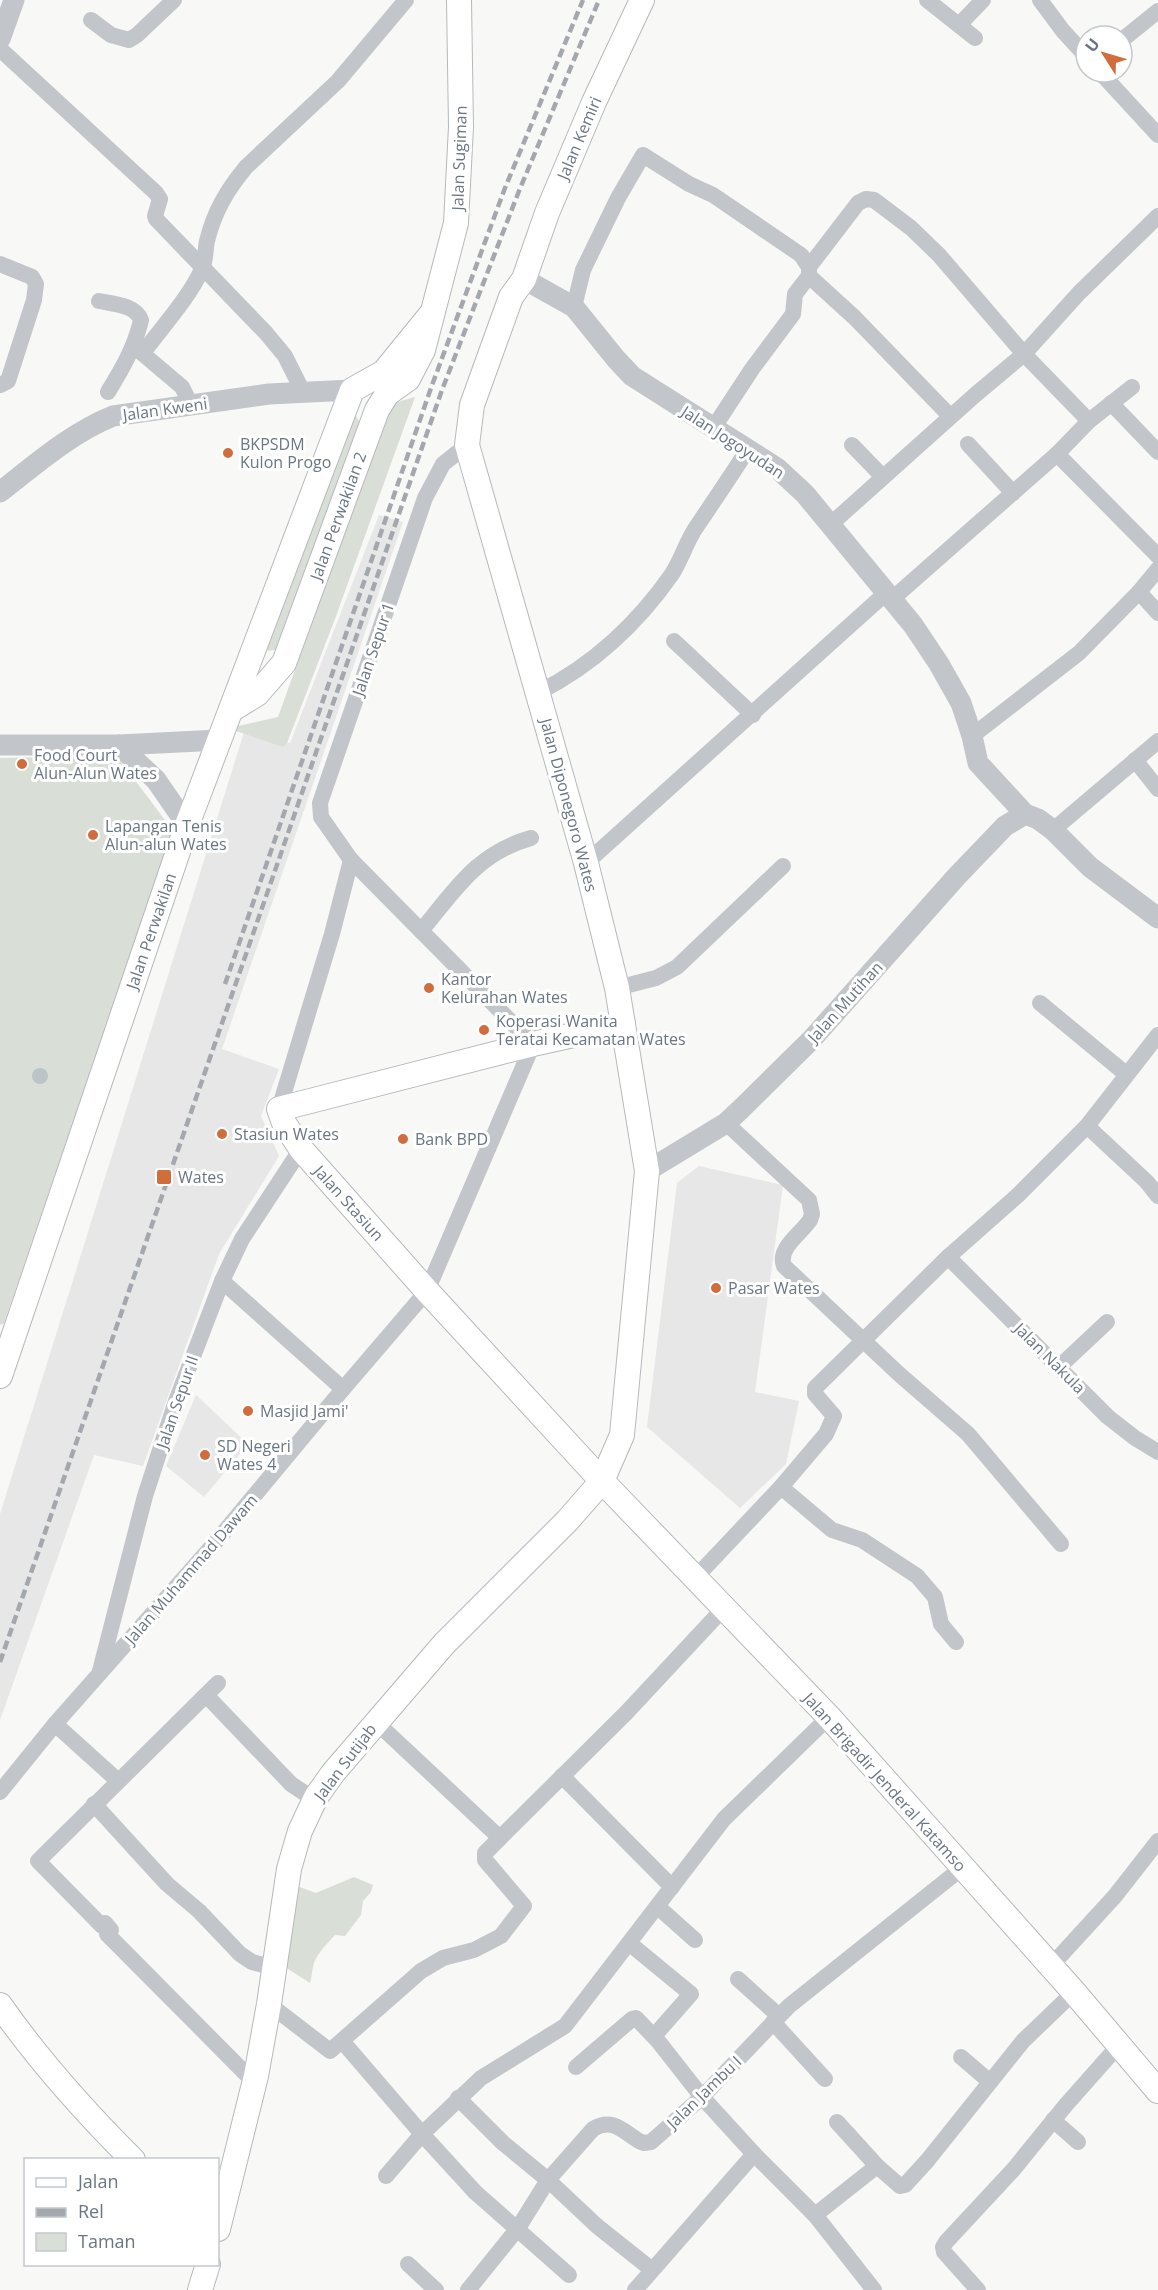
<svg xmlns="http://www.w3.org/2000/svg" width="1158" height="2290" viewBox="0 0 1158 2290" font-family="'Open Sans',sans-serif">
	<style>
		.built { fill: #e6e7e6 }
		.green { fill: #d9ded7 }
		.water { fill: #bbc4c8 }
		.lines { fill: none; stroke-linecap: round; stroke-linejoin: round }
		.secondary-casing { stroke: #b5b9bd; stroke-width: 26 }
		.minor { stroke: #c2c5c9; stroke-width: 16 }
		.tertiary { stroke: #c2c5c9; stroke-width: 21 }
		.secondary { stroke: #fff; stroke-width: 24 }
		.rail { stroke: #a4a8ae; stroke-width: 4.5; stroke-dasharray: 9 4.5; stroke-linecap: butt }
		.poi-dot { fill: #d16c3c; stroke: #fff; stroke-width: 2 }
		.labels { text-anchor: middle; stroke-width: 6; stroke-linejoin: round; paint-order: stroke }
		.street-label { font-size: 16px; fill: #6a7683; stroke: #fff }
		.poi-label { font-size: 16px; fill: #6a7683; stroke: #fff; text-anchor: start }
	</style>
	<rect width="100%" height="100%" fill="#f8f8f6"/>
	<!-- built -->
	<g class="built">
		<path d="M379 515 403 522 222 1049 279 1069 261 1116 279 1156 219 1254 143 1466 94 1455 0 1720V1514L245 729 290 743Z"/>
		<path d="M699 1166 783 1185 755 1392 799 1401 786 1464 740 1508 647 1427 677 1183Z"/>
		<path d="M196 1395 248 1444 204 1497 166 1466Z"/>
	</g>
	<!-- green -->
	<g class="green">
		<path d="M415 397 335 619 287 743 283 747 233 730 234 727 278 717 391 404Z"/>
		<path d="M355 414 361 425 280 649 268 651 264 641Z"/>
		<path d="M117 756 173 831 4 1323 0 1325V758Z"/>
		<path d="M354 1877 373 1885 371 1892 363 1901 361 1915 345 1936 335 1935C327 1944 318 1952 314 1963 312 1970 312 1976 310 1983L285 1967 297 1886 316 1893Z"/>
	</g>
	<!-- water -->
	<circle class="water" cx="40" cy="1076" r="8"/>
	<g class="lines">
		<!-- secondary casing -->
		<g class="secondary-casing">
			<g id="secondary">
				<path d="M231 710 257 694 284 663 377 410 387 394 408 379 423 350 456 223 461 127 459 0"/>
				<path d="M623 1024 533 1044 279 1109 284 1123 301 1149 427 1291 602 1481 829 1717 1074 1992 1158 2091"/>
				<path d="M0 1376 187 825 352 390 384 372 432 313"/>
				<path d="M0 2005C39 2061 85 2112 133 2160"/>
				<path d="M218 2229 256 2076 269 2004 289 1869 300 1831 316 1797 333 1773 444 1644 568 1520 602 1481 622 1435 647 1171 617 988 586 863 467 445 472 405 511 297 524 279 547 213 594 102 642 0"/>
				<path d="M200 2290 208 2264"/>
			</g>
		</g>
		<!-- minor -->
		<g class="minor">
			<path d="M927 0 975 38"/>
			<path d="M1040 0 1063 31 1086 56"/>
			<path d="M91 20 111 35 129 40 137 35 174 0"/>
			<path d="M959 25 983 0"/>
			<path d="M1122 40 1158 11"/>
			<path d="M0 49 156 193 160 199 155 216 156 219 266 333 285 356 303 392"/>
			<path d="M1100 72 1158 135"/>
			<path d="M0 264 32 277 36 284 34 300 8 381 0 385"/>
			<path d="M809 267 858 203 866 199 874 200 911 228 939 255 1024 354 1089 421"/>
			<path d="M809 276 855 318 950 416"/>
			<path d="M99 301C114 304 136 305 141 320 135 347 122 369 108 392"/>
			<path d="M574 307 583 270 618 198 643 155 689 184 713 195 801 255 809 267V276L795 294 793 314 752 369 714 427"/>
			<path d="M136 348 182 387 191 405"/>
			<path d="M143 353C162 327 189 298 202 269 206 260 205 250 207 241 214 212 227 190 246 167L338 81 406 0"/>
			<path d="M1111 403 1158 452"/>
			<path d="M968 444 1013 493"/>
			<path d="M852 445 883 477"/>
			<path d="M1057 454 1158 556"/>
			<path d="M831 524 975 395 1024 354 1079 293 1158 216"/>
			<path d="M1158 569 1139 592 1158 613"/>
			<path d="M891 600 1057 454 1089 421 1132 387"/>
			<path d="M674 641 753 715"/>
			<path d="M539 692C592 666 638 623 672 574 681 560 686 543 695 529 713 502 731 476 748 449"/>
			<path d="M972 736 1079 653 1139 592"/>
			<path d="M1135 760 1158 789"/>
			<path d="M1053 830 1158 741"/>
			<path d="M586 863 886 593"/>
			<path d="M421 931C455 890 477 853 531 838"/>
			<path d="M617 988 656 978 677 967 783 866"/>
			<path d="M1040 1003 1126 1074"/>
			<path d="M279 1109 332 934 351 860"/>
			<path d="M726 1123 809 1200 812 1214 810 1220C801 1234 777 1248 784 1266L899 1374 968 1434 1061 1544"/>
			<path d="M1087 1126 1147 1182 1158 1196"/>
			<path d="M948 1257 1108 1417 1135 1438 1158 1452"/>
			<path d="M222 1281 343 1389"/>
			<path d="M1059 1367 1107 1322"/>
			<path d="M781 1487 832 1530 862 1540 917 1576 935 1597 941 1624 956 1642"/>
			<path d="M695 1578 781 1487 826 1434 834 1416 815 1394V1388L948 1257 1017 1196 1087 1126 1158 1035"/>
			<path d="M100 1671 145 1496 176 1401 222 1281 242 1239 301 1149"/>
			<path d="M218 1683 38 1861 102 1926 105 1923 111 1930 107 1934 254 2082"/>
			<path d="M206 1695 291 1784 306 1794 316 1797"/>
			<path d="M376 1722 500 1838 626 1713 724 1608"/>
			<path d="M55 1724 117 1780"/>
			<path d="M562 1776 672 1887"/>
			<path d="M0 1792 55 1724 214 1544 343 1389 427 1291 533 1044 351 860 321 817 320 803 425 498 443 464 467 445"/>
			<path d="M94 1804 167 1884 199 1911 240 1954 252 1962 274 1968"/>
			<path d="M658 1907 695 1940"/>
			<path d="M629 1943 691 1994 654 2036"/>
			<path d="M1050 1967 1115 1896 1158 1841"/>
			<path d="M738 1979 779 2016"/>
			<path d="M269 2004 330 2051 421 1971 443 1958 474 1950 501 1936 524 1906 485 1860V1853L500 1838"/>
			<path d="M773 2022 825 2079"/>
			<path d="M342 2041 422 2134 386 2176"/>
			<path d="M961 2057 989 2081"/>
			<path d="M576 2067 632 2019 636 2018 658 2041 702 2097 754 2154 635 2290"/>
			<path d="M458 2098 503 2143 548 2180 597 2226 651 2269"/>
			<path d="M1053 2120 1078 2142"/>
			<path d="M837 2122 877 2166"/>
			<path d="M754 2154 815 2215 874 2290"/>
			<path d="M815 2215 877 2166 900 2186 905 2185 927 2161 1023 2041 1074 1992"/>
			<path d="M408 2264 436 2290"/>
			<path d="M569 2275 475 2192 422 2134 481 2078 565 2026 724 1819 829 1717"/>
			<path d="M468 2290 518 2228 548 2180 593 2129C612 2117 623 2131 639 2141L644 2143 651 2142 702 2097 789 2006 962 1868"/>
			<path d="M978 2290 944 2252 943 2247 946 2242 1013 2170 1065 2106 1119 2045"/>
		</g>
		<!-- tertiary -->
		<g class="tertiary">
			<path d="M0 39 14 0"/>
			<path d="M524 279 574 307 616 359 632 376 777 468 805 494 913 625 939 664 961 703 972 736 978 763 1025 814 1038 819 1053 830 1090 867 1158 918"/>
			<path d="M0 492C36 464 71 433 113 416L269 394 352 390"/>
			<path d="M0 745H119L156 780 187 825"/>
			<path d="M119 745 219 740"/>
			<path d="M647 1171 726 1123 740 1110 812 1039 957 876 1005 826 1025 814"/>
		</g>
		<!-- secondary -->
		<use href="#secondary" class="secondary"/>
		<!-- rail -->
		<g class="rail">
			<path d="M225 984 431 388 505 188 583 0"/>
			<path d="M0 1662 442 390 519 191 599 0"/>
		</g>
	</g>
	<!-- markers -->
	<g class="poi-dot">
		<circle cx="228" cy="453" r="6"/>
		<circle cx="22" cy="764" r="6"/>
		<circle cx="93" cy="835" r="6"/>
		<circle cx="429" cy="988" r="6"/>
		<circle cx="484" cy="1030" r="6"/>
		<circle cx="222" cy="1134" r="6"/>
		<circle cx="403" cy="1139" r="6"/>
		<rect x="156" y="1169" width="16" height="16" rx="3"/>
		<circle cx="716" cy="1288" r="6"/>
		<circle cx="248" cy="1411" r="6"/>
		<circle cx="205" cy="1455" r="6"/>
	</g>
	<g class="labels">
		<!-- street labels -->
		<g class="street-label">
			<text transform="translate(579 138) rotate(-67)" y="6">Jalan Kemiri</text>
			<text transform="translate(459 158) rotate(-88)" y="6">Jalan Sugiman</text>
			<text transform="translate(165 409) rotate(-8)" y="6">Jalan Kweni</text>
			<text transform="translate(733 442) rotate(33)" y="6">Jalan Jogoyudan</text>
			<text transform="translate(338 516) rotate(-70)" y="6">Jalan Perwakilan 2</text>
			<text transform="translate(373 649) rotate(-71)" y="6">Jalan Sepur 1</text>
			<text transform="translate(569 805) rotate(75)" y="6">Jalan Diponegoro Wates</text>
			<text transform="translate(151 931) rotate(-71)" y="6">Jalan Perwakilan</text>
			<text transform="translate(845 1002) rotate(-48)" y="6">Jalan Mutihan</text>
			<text transform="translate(349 1203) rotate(48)" y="6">Jalan Stasiun</text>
			<text transform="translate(1050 1358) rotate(45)" y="6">Jalan Nakula</text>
			<text transform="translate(177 1402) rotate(-71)" y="6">Jalan Sepur II</text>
			<text transform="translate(191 1569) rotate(-49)" y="6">Jalan Muhammad Dawam</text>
			<text transform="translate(345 1762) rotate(-53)" y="6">Jalan Sutijab</text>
			<text transform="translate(885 1782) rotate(48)" y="6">Jalan Brigadir Jenderal Katamso</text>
			<text transform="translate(704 2092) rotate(-44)" y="6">Jalan Jambu I</text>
		</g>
		<!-- poi labels -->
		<g class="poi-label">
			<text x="240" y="450">BKPSDM<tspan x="240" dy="18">Kulon Progo</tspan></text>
			<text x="34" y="761">Food Court<tspan x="34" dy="18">Alun-Alun Wates</tspan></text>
			<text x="105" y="832">Lapangan Tenis<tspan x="105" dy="18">Alun-alun Wates</tspan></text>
			<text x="441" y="985">Kantor<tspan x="441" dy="18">Kelurahan Wates</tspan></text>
			<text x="496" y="1027">Koperasi Wanita<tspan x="496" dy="18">Teratai Kecamatan Wates</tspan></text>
			<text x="234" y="1140">Stasiun Wates</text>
			<text x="415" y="1145">Bank BPD</text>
			<text x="178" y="1183">Wates</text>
			<text x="728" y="1294">Pasar Wates</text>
			<text x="260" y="1417">Masjid Jami'</text>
			<text x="217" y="1452">SD Negeri<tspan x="217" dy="18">Wates 4</tspan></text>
		</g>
	</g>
	<!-- legend -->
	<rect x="24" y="2158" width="195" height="108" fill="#ffffff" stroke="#c3c8cd" stroke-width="1.5"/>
	<rect x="36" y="2178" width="30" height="9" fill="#ffffff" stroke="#c3c8cd" stroke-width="1.5"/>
	<text x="78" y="2188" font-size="18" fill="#6a7683">Jalan</text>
	<rect x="36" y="2208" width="30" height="9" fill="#a4a8ae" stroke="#c3c8cd" stroke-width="1.5"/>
	<text x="78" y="2218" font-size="18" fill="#6a7683">Rel</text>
	<rect x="36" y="2233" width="30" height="18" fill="#d9ded7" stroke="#c3c8cd" stroke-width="1.5"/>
	<text x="78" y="2248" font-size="18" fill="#6a7683">Taman</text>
	<!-- north arrow -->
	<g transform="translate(1104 54) rotate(307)"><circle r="28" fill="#ffffff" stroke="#c3c8cd" stroke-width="1.5"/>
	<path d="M0-4.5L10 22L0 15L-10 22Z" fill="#d16c3c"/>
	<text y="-9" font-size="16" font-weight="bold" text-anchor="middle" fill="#6a7683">U</text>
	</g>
</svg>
